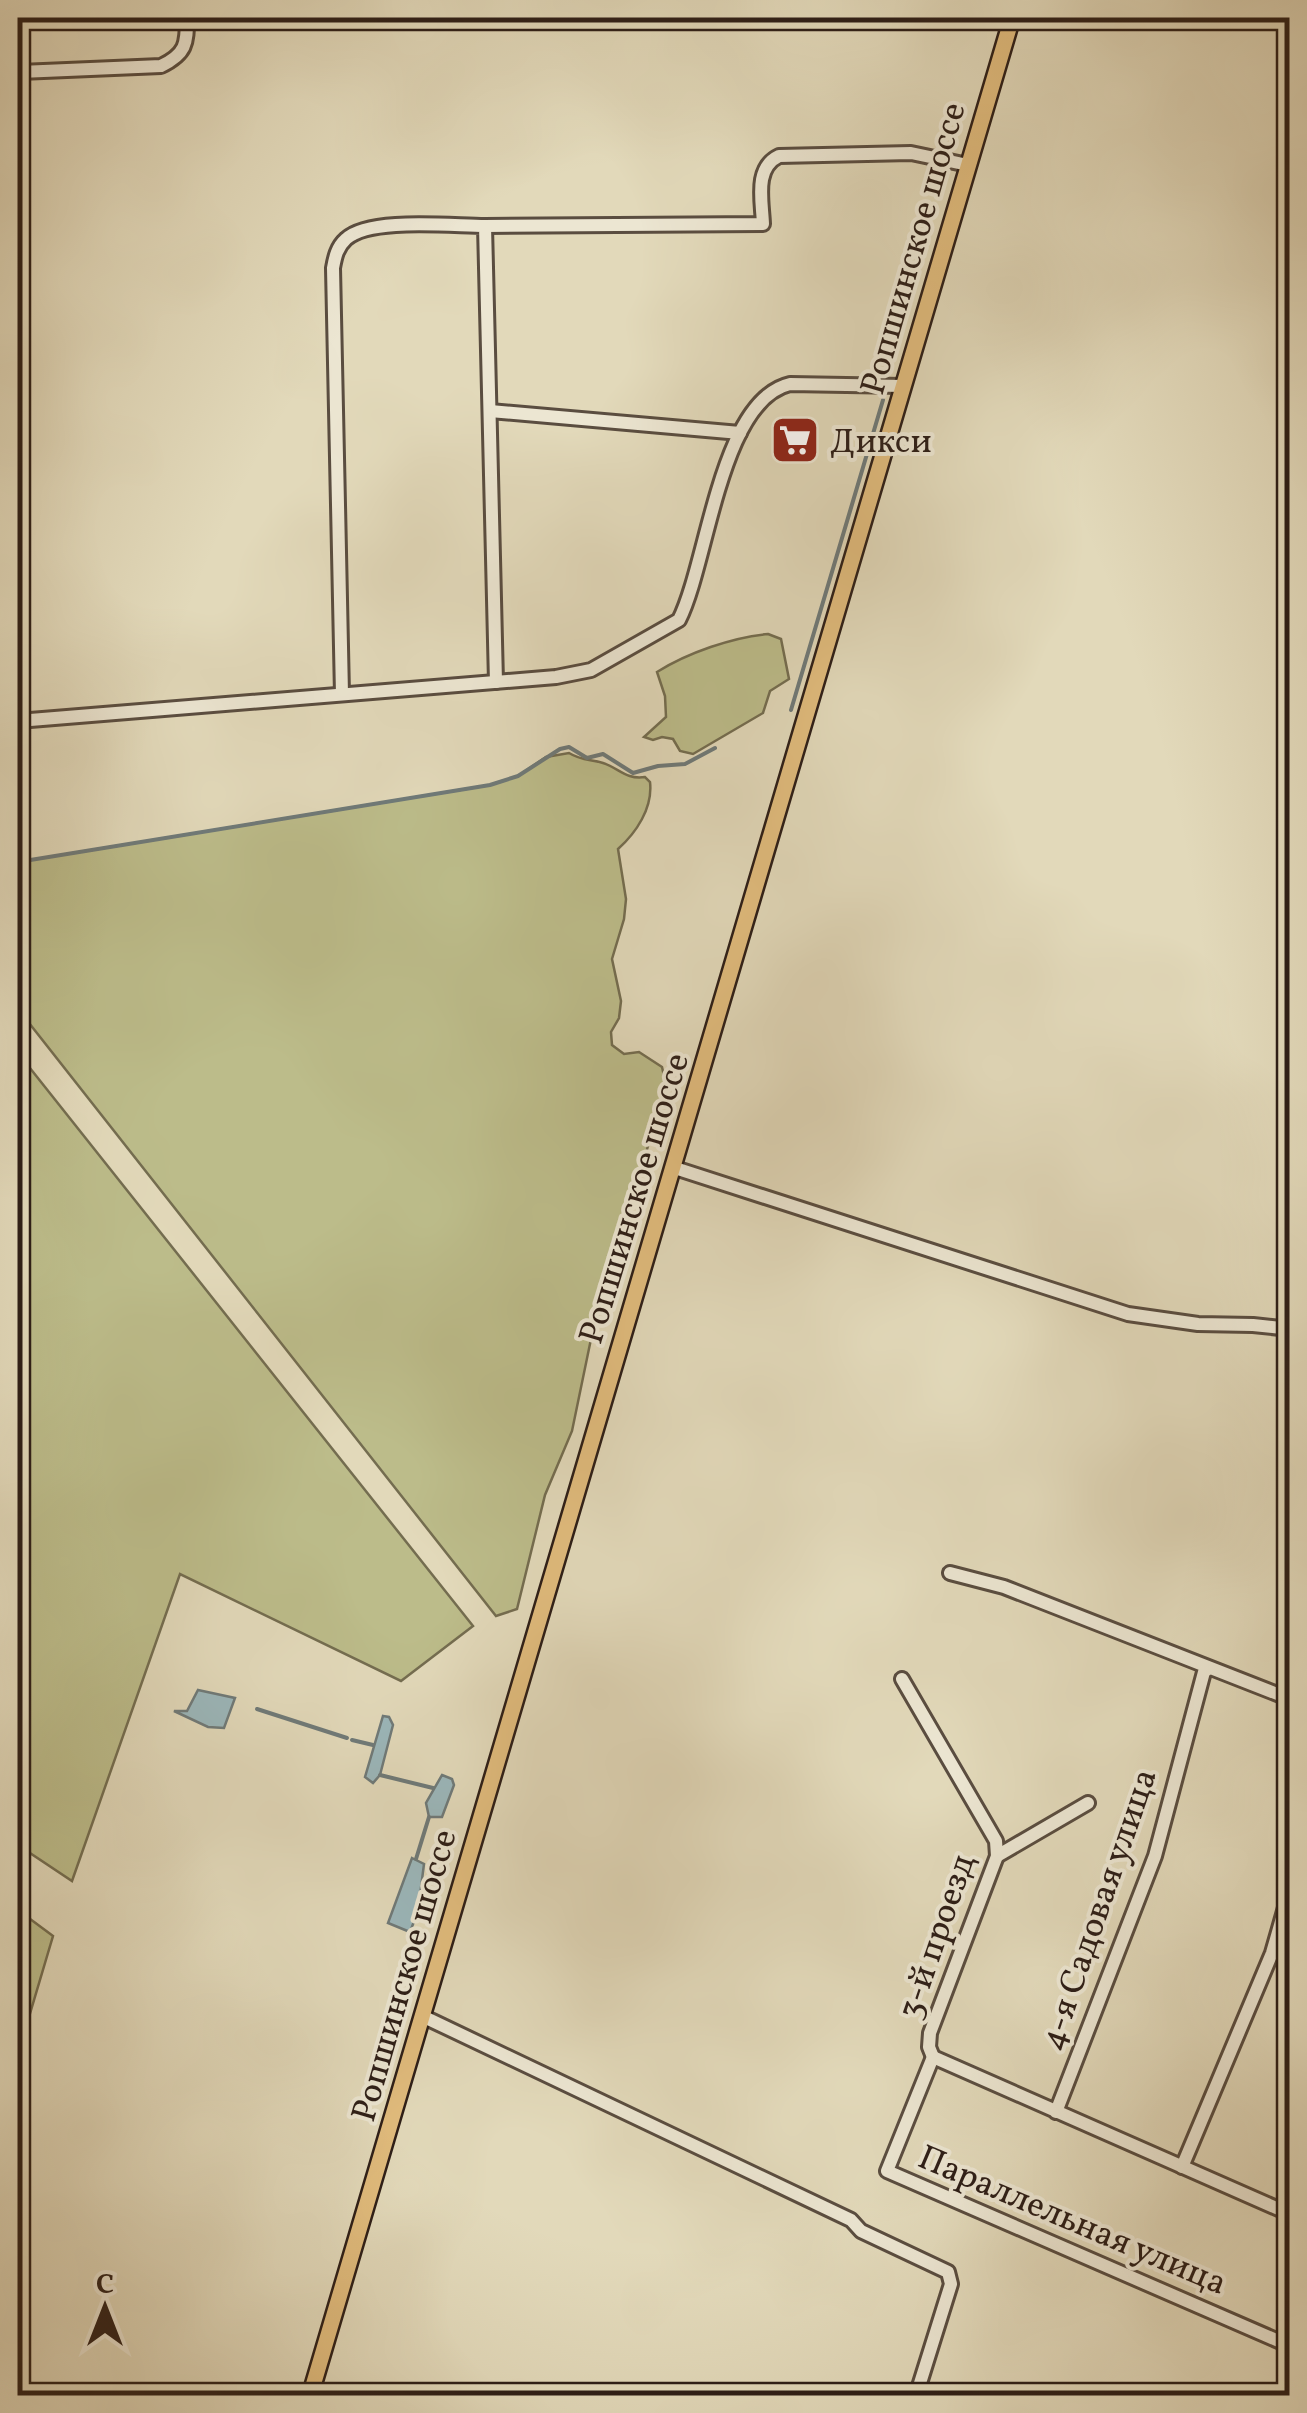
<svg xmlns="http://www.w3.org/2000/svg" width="1307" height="2413" viewBox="0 0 1307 2413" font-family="Vollkorn,serif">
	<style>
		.green { fill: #bcbc8a; stroke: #746d50; stroke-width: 2.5 }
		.water { fill: #9bb7bb; stroke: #6f7a79; stroke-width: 2.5 }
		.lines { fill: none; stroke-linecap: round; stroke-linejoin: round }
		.stream { stroke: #6f7a79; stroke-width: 4 }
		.minor-casing { stroke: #5a4d40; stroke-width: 18 }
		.major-casing { stroke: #2d1e17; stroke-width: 20 }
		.minor { stroke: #ece6d2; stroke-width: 12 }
		.major { stroke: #e1bc7d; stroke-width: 15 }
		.labels { text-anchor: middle; stroke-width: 8; stroke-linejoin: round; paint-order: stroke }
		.street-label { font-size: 35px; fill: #2d1e17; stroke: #ece6d2 }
		.poi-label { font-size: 35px; fill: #2d1e17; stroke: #ece6d2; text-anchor: start }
	</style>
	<rect width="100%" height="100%" fill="#e2d9ba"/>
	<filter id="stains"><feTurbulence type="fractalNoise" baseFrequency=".002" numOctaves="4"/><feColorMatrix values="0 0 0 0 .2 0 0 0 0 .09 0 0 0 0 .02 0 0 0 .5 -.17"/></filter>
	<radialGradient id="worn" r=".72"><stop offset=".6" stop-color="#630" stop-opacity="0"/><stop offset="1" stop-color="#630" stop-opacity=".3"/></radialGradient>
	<!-- green -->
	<g class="green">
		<path d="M768 634 781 639 789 679 770 691 763 713 693 754 680 751 673 739 662 737 653 740 644 737 666 717 665 696 657 672C687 653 733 637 768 634Z"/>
		<path d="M569 753C582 761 590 759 603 763 619 768 626 780 645 777L650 782C653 808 636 833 618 849L626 899 624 919 612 959 621 1001 619 1018 611 1032 612 1045 624 1054 639 1052 662 1067 666 1085 591 1339 572 1431 545 1495 517 1609 496 1616 18 1009V862L490 785 518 776 546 757Z"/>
		<path d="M18 1053 473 1626 401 1681 180 1574 72 1881 18 1845Z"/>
		<path d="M18 1910 53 1936 18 2054Z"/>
	</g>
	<!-- water -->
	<g class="water">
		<path d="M198 1690 235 1698 224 1728 208 1727 174 1711H187Z"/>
		<path d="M383 1716 389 1717 393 1725 380 1775 373 1783 365 1777Z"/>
		<path d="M442 1775 452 1779 454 1785 442 1817H429L426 1803Z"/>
		<path d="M412 1858 424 1864 418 1911 410 1932 388 1923Z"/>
	</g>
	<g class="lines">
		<!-- stream -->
		<g class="stream">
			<path d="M791 710 883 400"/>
			<path d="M18 862 490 785 518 776 560 749 569 747 587 758 603 754 633 773 658 766 685 764 715 748"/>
			<path d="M257 1709 347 1738"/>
			<path d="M352 1740 373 1745"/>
			<path d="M380 1775 433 1788"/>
			<path d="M416 1859 429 1817"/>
		</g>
		<!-- minor casing -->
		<g class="minor-casing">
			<g id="minor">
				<path d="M20 72 21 18"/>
				<path d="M18 94 20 72 161 66C186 54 187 44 187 18"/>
				<path d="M485 226 763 224C762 200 754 168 779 156L911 153 968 165"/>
				<path d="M490 411 740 433"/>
				<path d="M342 694 333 268C335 257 337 247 346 239 369 217 452 226 485 226L496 682"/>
				<path d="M18 721 556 677 591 670 679 620C708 563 720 400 790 384L903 386"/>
				<path d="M675 1168 1128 1314 1198 1324 1253 1325 1290 1329"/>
				<path d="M950 1573 1004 1587 1290 1699"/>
				<path d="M902 1679 996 1841 997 1856 930 2033 929 2047 933 2057"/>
				<path d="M997 1856 1088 1803"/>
				<path d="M422 2016 851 2220 861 2231 948 2272 951 2284 916 2396"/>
				<path d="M933 2057 887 2171 1290 2346"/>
				<path d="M933 2057 1290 2214"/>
				<path d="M1056 2112 1155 1856 1204 1672 1209 1668"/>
				<path d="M1182 2167 1272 1953 1290 1890"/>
			</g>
		</g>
		<!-- major casing -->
		<g class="major-casing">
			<path id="major" d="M310 2396 1012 18"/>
		</g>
		<!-- minor -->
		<use href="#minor" class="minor"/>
		<!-- major -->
		<use href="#major" class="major"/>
	</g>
	<!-- icons -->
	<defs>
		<g id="supermarket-square" transform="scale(2.5)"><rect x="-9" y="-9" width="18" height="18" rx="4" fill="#8f2418" stroke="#ece6d2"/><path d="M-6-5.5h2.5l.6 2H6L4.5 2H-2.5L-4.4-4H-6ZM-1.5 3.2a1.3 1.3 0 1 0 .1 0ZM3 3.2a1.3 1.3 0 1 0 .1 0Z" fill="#fff"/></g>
	</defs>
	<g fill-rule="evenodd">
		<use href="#supermarket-square" x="795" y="440"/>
	</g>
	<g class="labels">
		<!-- street labels -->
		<g class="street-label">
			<text transform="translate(912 248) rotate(-74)" y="12">Ропшинское шоссе</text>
			<text transform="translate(633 1198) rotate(-73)" y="12">Ропшинское шоссе</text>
			<text transform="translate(1097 1909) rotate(-71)" y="12">4-я Садовая улица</text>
			<text transform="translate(935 1936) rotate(-71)" y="12">3-й проезд</text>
			<text transform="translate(403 1975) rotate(-74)" y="12">Ропшинское шоссе</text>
			<text transform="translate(1073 2219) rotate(23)" y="12">Параллельная улица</text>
		</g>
		<!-- poi labels -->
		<g class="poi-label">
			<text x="830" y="452">Дикси</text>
		</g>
	</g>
	<!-- margin -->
	<rect width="1307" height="2413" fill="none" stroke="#e2d9ba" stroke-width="60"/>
	<rect x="20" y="20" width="1267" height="2373" fill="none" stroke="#2d1e17" stroke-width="5"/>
	<rect x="30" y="30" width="1247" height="2353" fill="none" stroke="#2d1e17" stroke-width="2.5"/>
	<!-- north arrow -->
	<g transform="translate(105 2308)" stroke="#ece6d2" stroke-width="8" paint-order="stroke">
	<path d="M0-8L18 38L0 25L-18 38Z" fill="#2d1e17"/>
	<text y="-15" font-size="28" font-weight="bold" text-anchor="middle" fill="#2d1e17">С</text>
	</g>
	<rect width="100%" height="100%" filter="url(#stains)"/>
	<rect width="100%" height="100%" fill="url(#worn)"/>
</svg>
